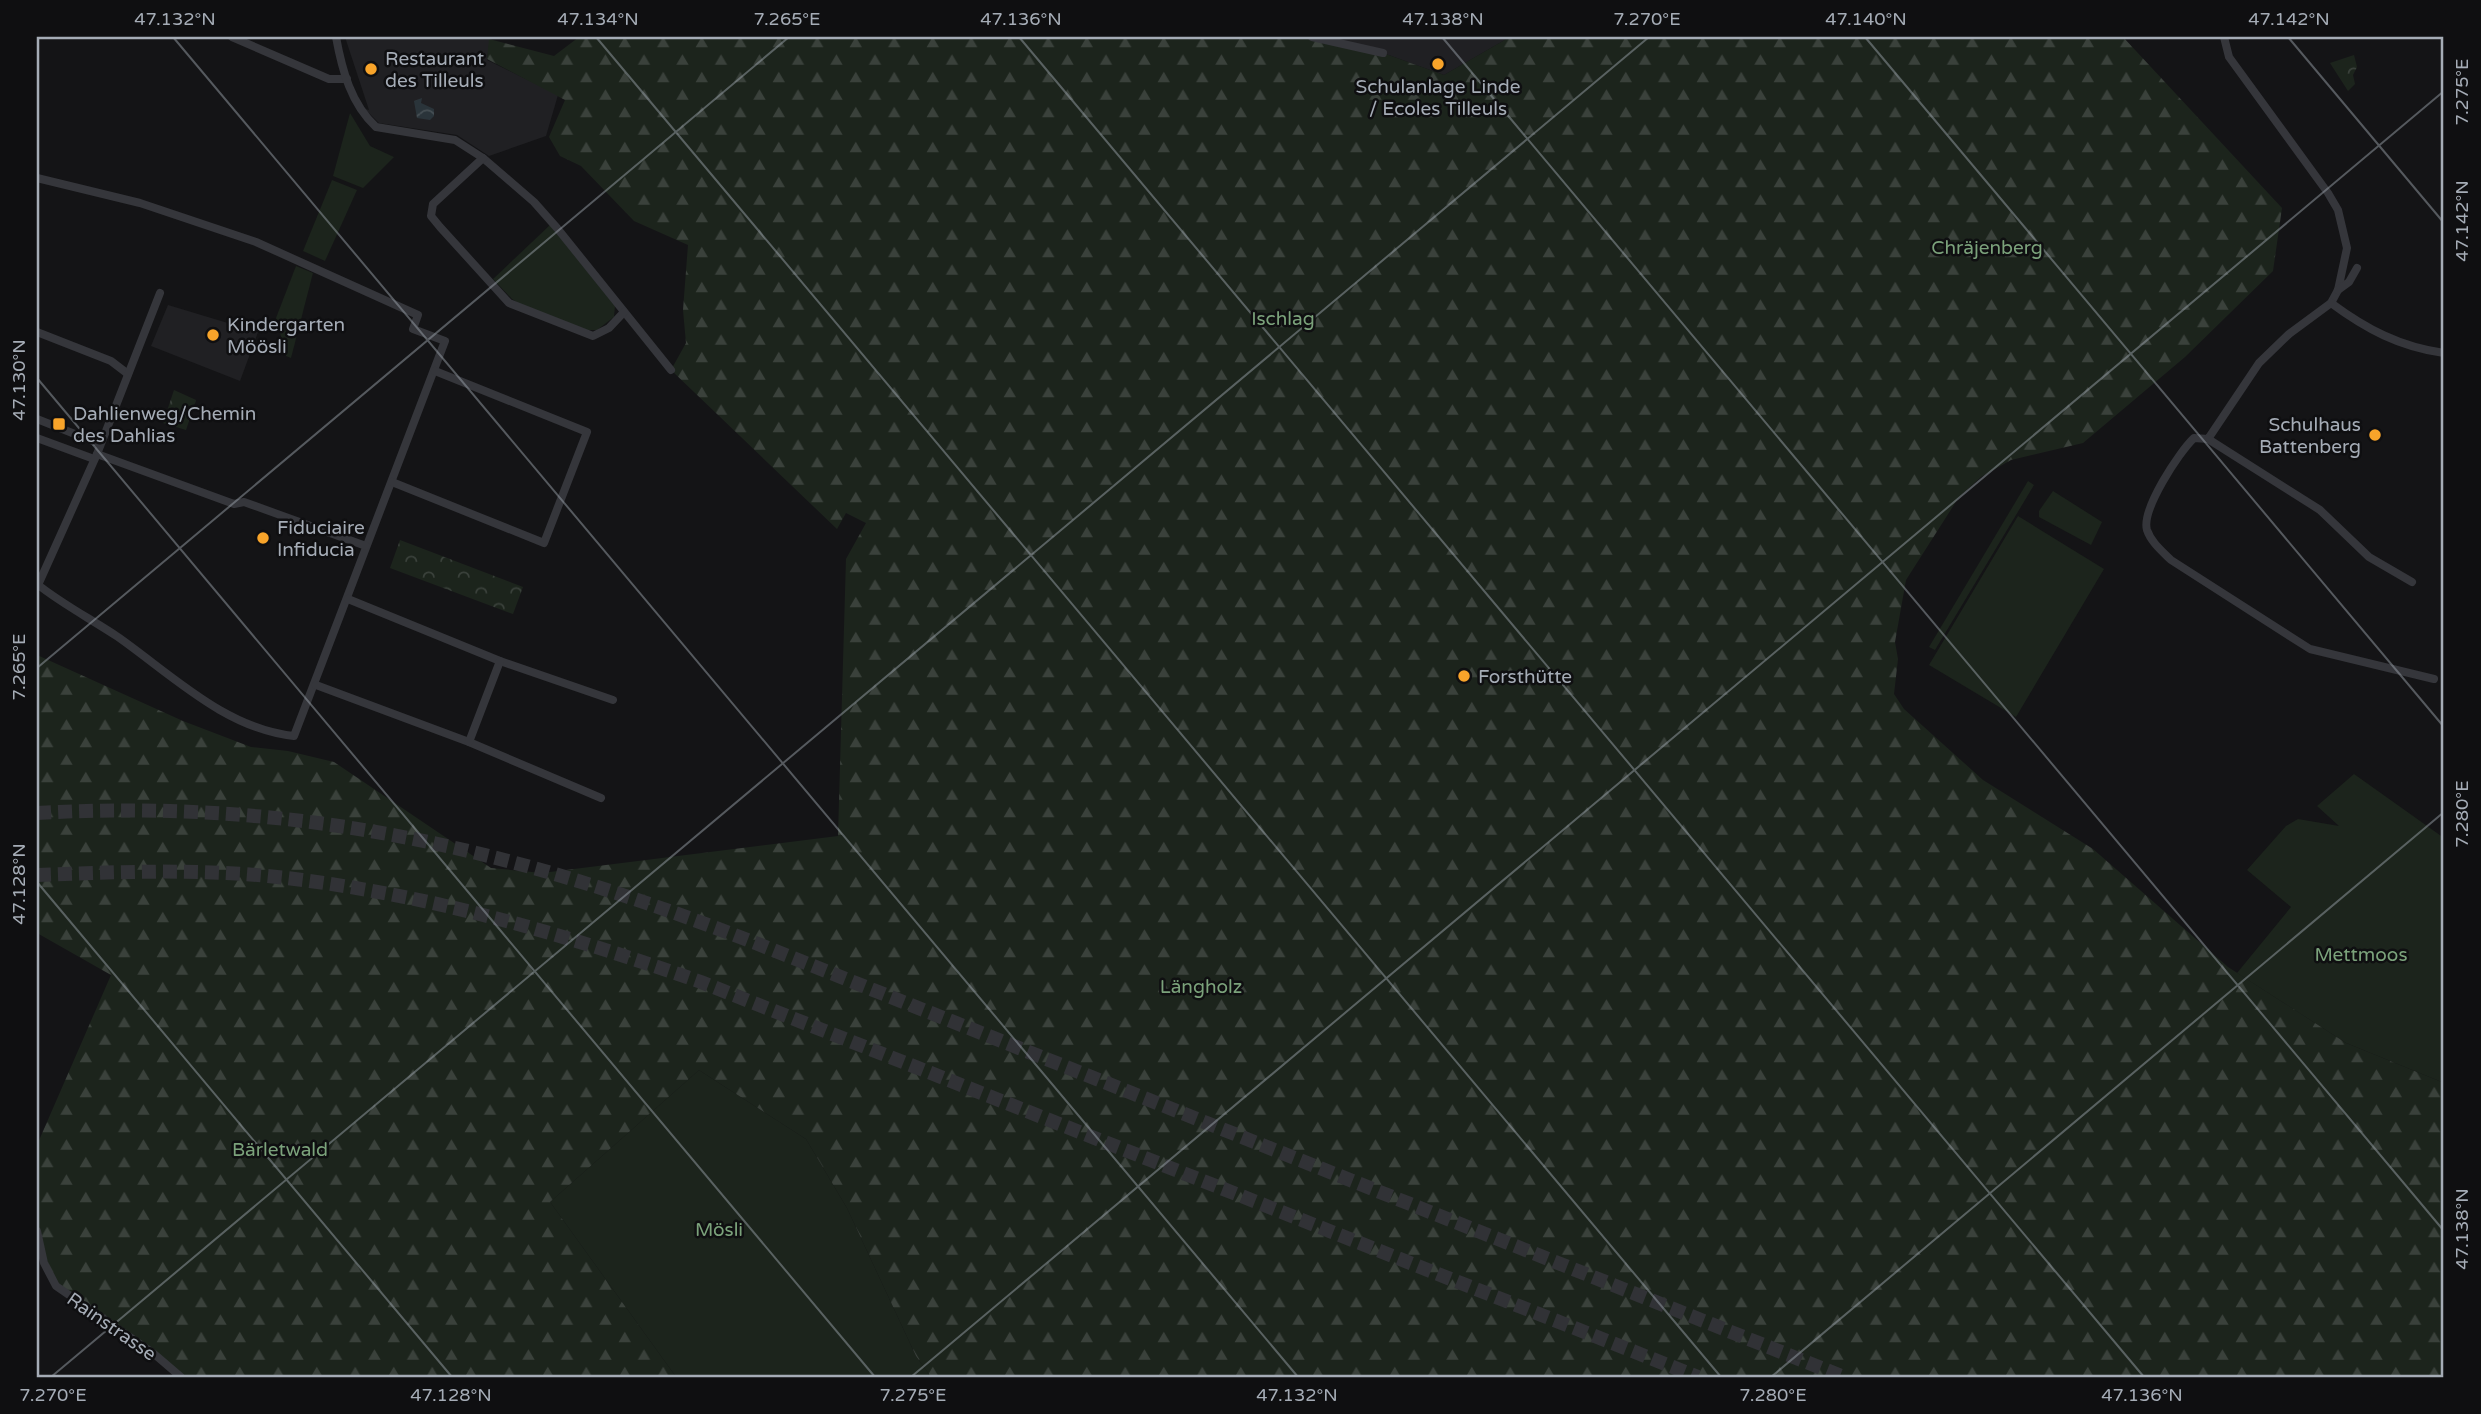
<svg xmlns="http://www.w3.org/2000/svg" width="2481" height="1414" viewBox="0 0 2481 1414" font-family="'Varela Round',sans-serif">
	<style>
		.built { fill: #202023 }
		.green { fill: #1c241c }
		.forest { fill: url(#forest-firs) }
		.park { fill: url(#park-crowns) }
		.water { fill: url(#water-waves) }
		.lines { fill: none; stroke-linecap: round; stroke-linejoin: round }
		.highway-tunnel { stroke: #313236; stroke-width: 14; stroke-dasharray: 14 7; stroke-linecap: butt }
		.street { stroke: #35363b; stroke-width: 8 }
		.ticks { fill: none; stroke: #a5acb6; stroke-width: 2; stroke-opacity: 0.45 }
		.poi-dot { fill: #f8a42a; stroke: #0f0f11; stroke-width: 2.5 }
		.labels { text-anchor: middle; stroke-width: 5; stroke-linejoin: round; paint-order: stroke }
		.poi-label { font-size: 19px; fill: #a5acb6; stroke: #0f0f11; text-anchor: start }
		.park-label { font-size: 19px; fill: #7ba27b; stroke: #0f0f11 }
		.street-label { font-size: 19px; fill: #a5acb6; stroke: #0f0f11 }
		.neatline { fill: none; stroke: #a5acb6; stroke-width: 2.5 }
		.ticks-label { font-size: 18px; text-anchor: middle; fill: #a5acb6 }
	</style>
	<defs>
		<pattern id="forest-firs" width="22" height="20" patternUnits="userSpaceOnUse" patternTransform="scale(1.75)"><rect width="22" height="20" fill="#1c241c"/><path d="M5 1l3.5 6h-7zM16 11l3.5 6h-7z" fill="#3a413b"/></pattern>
		<pattern id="park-crowns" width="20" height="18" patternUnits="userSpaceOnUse" patternTransform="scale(1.75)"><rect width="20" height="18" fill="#1c241c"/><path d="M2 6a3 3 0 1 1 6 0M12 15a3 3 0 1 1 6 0" fill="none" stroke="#3a413b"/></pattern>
		<pattern id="water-waves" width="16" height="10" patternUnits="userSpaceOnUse" patternTransform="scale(1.75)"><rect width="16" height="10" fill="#2a343a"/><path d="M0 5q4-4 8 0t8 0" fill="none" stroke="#464f54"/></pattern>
	</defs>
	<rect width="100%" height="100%" fill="#141416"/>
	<!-- built -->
	<g class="built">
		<path d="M345 37H490L487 60 558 95 546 136 489 156 457 135 379 123 365 109 369 110Z"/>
		<path d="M1312 37H1510L1444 75 1383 53Z"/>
		<path d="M168 305 258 332 240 381 151 346Z"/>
	</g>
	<!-- green -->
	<g class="green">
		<path d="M350 113 370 146 394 157 363 188 333 176Z"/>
		<path d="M332 180 357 190 325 261 303 251Z"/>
		<path d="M550 225 615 306 614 317 597 330H584L524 307 512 299 493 279Z"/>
		<path d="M296 266 313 273 291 358 286 356 276 318Z"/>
		<path d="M2028 481 2034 485 1935 650 1929 647Z"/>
		<path d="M2053 491 2102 522 2091 545 2039 517V511Z"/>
		<path d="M2018 516 2104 569 2016 717 1929 665Z"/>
		<path d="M2354 774 2444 838V1083L2346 1043 2237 973 2291 907 2247 870 2286 826 2298 819 2339 826 2317 806Z"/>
		<path d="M699 1070 806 1139 847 1208 916 1356 931 1377H676L550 1202Z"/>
	</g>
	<!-- forest -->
	<path class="forest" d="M579 37H1312L1383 53 1444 75 1510 37H2123L2282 208 2273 271 2185 357 2083 443 2011 460 1981 477 1959 497 1906 580 1895 642 1898 659 1894 694 1904 709 1983 780 2093 849 2228 967 2346 1043 2444 1083V1377H931L916 1356 847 1208 806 1139 699 1070 550 1202 676 1377H181L56 1286 37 1231V1145L111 975 37 933V655L183 721 251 747 288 751 334 762 491 868 542 873 838 836 846 559 866 523 846 513 837 529 671 370 686 343 683 310 688 245 634 221 581 166 560 156 549 137 565 100 487 59 489 39 554 56Z"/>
	<!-- park -->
	<g class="park">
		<path d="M2354 55 2357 67 2353 75 2355 84 2348 91 2330 63Z"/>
		<path d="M174 390 196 400 186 430 163 423Z"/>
		<path d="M400 540 523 587 513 614 390 568Z"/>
	</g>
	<!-- water -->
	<path class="water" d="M422 98 421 103 434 109V116L430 120 417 118 414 101Z"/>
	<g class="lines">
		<!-- highway-tunnel -->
		<g class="highway-tunnel">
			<path d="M37 813C300 798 514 849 758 944L1844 1377"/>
			<path d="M37 875C119 872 203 868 286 878 431 895 564 934 701 982L1698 1377"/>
		</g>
		<!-- street -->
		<g class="street">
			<path d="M232 37 329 79H347"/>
			<path d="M336 37C342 70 351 104 376 127L455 140 483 158 534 202 557 228 671 370"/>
			<path d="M1312 37 1383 53"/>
			<path d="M2224 37 2229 57 2328 193 2338 210 2347 248 2338 290 2331 303 2289 334 2259 363 2208 439 2194 438C2179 452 2141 510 2147 530 2151 542 2162 551 2171 560L2310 649 2434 679"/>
			<path d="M483 158 433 204 431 216 440 227 509 303 593 336 609 328 624 312"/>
			<path d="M37 178 140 203 256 242 418 315 413 329 445 341 294 736C226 729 172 675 118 637 91 619 62 604 37 584"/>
			<path d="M2338 290 2349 282 2357 268"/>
			<path d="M2331 303C2366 329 2400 347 2444 353"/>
			<path d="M37 332 111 361 128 374"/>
			<path d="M37 419 100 444"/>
			<path d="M37 438 94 459"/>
			<path d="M2208 439 2320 510 2369 557 2412 582"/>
			<path d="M97 454 234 504 244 502 366 546"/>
			<path d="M392 482 544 543 587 432 435 371"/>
			<path d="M38 585 97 454 160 293"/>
			<path d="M348 599 500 661 613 700"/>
			<path d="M316 685 469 742 601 798"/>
			<path d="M469 742 500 661"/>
			<path d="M37 1231 44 1263 56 1286 153 1353 181 1377"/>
		</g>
	</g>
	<!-- ticks -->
	<path class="ticks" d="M173 37 1298 1377M596 37 1721 1377M1019 37 2144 1377M1442 37 2444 1231M1865 37 2444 727M2288 37 2444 223M37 378 875 1377M37 668 789 37M37 882 452 1377M51 1377 1649 37M911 1377 2444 91M1771 1377 2444 812"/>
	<!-- markers -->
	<g class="poi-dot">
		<circle cx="1438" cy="64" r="7"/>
		<circle cx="371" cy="69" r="7"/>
		<circle cx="213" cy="335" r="7"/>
		<rect x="52" y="417" width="14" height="14" rx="3.5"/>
		<circle cx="2375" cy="435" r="7"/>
		<circle cx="263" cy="538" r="7"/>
		<circle cx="1464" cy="676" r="7"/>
	</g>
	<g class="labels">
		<!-- poi labels -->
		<g class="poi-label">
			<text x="385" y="65">Restaurant<tspan x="385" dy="22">des Tilleuls</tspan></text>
			<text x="1438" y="93" text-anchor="middle">Schulanlage Linde<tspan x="1438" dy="22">/ Ecoles Tilleuls</tspan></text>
			<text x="227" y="331">Kindergarten<tspan x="227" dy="22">Möösli</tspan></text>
			<text x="73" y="420">Dahlienweg/Chemin<tspan x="73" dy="22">des Dahlias</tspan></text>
			<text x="2361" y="431" text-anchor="end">Schulhaus<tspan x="2361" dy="22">Battenberg</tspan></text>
			<text x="277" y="534">Fiduciaire<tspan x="277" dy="22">Infiducia</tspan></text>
			<text x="1478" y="683">Forsthütte</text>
		</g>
		<!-- park labels -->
		<g class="park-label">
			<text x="1987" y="254">Chräjenberg</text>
			<text x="1283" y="325">Ischlag</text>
			<text x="2361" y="961">Mettmoos</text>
			<text x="1201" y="993">Längholz</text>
			<text x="280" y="1156">Bärletwald</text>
			<text x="719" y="1236">Mösli</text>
		</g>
		<!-- street labels -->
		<g class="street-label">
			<text transform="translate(112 1326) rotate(35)" y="7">Rainstrasse</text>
		</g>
	</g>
	<!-- border -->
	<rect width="2481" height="1414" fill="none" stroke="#0f0f11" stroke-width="77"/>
	<rect x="38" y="38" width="2404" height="1338" class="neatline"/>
	<g class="ticks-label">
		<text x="175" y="25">47.132°N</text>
		<text x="598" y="25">47.134°N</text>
		<text x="787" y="25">7.265°E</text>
		<text x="1021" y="25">47.136°N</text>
		<text x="1443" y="25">47.138°N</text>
		<text x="1647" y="25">7.270°E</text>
		<text x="1866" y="25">47.140°N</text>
		<text x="2289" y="25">47.142°N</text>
		<text transform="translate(2462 92) rotate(-90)" y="6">7.275°E</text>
		<text transform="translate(2462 221) rotate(-90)" y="6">47.142°N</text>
		<text transform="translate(19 380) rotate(-90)" y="6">47.130°N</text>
		<text transform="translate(19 667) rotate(-90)" y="6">7.265°E</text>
		<text transform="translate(2462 814) rotate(-90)" y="6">7.280°E</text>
		<text transform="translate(19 884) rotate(-90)" y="6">47.128°N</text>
		<text transform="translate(2462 1229) rotate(-90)" y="6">47.138°N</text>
		<text x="53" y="1401">7.270°E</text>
		<text x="451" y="1401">47.128°N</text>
		<text x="913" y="1401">7.275°E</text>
		<text x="1297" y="1401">47.132°N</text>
		<text x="1773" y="1401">7.280°E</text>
		<text x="2142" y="1401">47.136°N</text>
	</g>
</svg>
